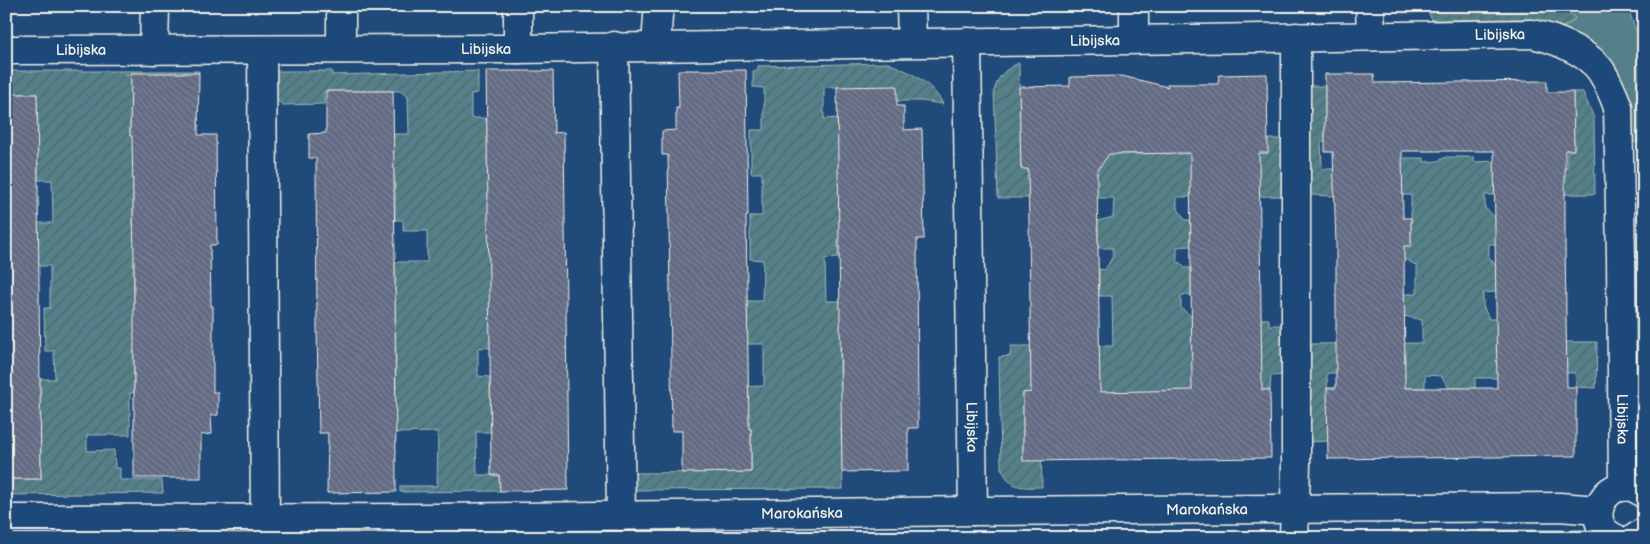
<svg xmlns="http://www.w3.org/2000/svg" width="1650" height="544" viewBox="0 0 1650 544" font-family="'Balsamiq Sans',sans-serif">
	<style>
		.industrial { fill: url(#industrial-furrows) }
		.grass { fill: #548089; stroke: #a4b8b8 }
		.forest { fill: url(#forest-firs); stroke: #a4b8b8 }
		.garden { fill: url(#garden-furrows); stroke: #a4b8b8 }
		.building { fill: url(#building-back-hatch); stroke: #f4f1e8; fill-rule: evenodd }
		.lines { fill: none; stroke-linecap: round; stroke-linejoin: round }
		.minor-casing { stroke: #f4f1e8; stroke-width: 31 }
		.minor { stroke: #1f4a7a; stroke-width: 28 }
		.labels { text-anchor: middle; stroke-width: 4; stroke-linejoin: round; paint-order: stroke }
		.street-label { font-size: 15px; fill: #f4f1e8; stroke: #1f4a7a }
	</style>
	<defs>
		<pattern id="industrial-furrows" width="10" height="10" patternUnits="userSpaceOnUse" patternTransform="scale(1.25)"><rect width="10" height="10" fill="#33547d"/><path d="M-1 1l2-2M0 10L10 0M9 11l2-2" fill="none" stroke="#516d8f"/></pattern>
		<pattern id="forest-firs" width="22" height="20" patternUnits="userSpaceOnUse" patternTransform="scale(1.25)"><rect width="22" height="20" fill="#548089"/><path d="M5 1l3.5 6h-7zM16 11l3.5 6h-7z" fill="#4f676b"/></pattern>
		<pattern id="garden-furrows" width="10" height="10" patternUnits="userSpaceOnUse" patternTransform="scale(1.25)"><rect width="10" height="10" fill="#548089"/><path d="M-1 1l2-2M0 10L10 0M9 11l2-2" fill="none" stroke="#4f676b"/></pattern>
		<pattern id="building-back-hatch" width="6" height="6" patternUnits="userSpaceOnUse" patternTransform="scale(1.25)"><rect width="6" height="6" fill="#636b84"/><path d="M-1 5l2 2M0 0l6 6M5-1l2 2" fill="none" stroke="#7a8195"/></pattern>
	</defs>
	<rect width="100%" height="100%" fill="#1f4a7a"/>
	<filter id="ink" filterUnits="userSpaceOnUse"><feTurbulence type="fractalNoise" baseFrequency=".02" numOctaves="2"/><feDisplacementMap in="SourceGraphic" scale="10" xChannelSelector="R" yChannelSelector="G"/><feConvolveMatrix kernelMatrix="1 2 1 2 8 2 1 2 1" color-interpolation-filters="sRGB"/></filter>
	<g filter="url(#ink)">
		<!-- industrial -->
		<path class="industrial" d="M1401 6H1428V12L1401 16Z"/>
		<!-- grass -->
		<path class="grass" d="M1557 6H1627L1644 52V143L1633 142 1632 116 1602 53 1583 37 1563 27 1572 22 1575 18Z"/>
		<!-- forest -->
		<path class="forest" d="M1231 535 1243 538H907Z"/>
		<!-- garden -->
		<g class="garden">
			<path d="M1428 6H1557L1575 18 1572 22 1563 27 1532 19 1432 20 1428 12Z"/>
			<path d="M888 63C911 72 931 82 943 104L921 101H897L837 87H824V119L838 118 848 238H838V258L825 259 826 301H857L858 344H840V386H858L841 429 843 489 632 490V473L751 472V429L732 430V387L764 386V344H732V301H762L763 260 750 259V216H762V173H751V130H764V88L753 87V71H758V66Z"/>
			<path d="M1019 63 1021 169 1117 143 1118 154H1146L1167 143V154L1219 153 1267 139H1283V196L1177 197V207L1185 220H1191V246L1177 247V260L1185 268H1191V295H1181V308L1192 317 1269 319V325H1284V375L1271 376 1270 390H1268L1023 393V460L1041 450 1042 487C1020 487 1012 490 1001 468L999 357 1010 356 1011 346H1113L1112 296H1099V269L1105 270 1113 256V248H1098V221L1113 217 1114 198H998L994 91C998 76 1005 69 1019 63Z"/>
			<path d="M6 71H199V73L124 74V75H131L130 136H135L133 179V222L138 265H133L134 307 151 350 133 351 134 393H130V435H87V451L114 450 115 468H120V480H162L163 493 6 495V479H41L40 379H55L54 351H45L44 308H50V266H39L21 223H53L52 180H38V163H36L21 137 38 136 37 94H6Z"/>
			<path d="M275 71H332V75L478 71V93L471 94V118H486L487 133H506L507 347 478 348V376L490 377 491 432H476L477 475H499L500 491 400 492V486H437L438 432 395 433 378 390H396L395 262H427V231H403V220H395V177H377L393 134H409L408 97 400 91H324V104L283 105 275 99Z"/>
			<path d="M1310 86H1325V141H1321L1322 165 1323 169H1336L1396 158H1424V162L1438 161 1446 157H1474V162L1498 161 1524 168H1567V150H1574L1573 92H1583L1594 118 1595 194 1485 195V208L1495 217 1496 244H1489V257L1496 266V292L1483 293V306L1489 319H1496L1566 342H1597L1596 388 1576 387 1575 373H1526L1525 378H1475V388H1449L1441 376 1425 375V388H1400L1359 373H1327L1328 441 1310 442V344L1422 343V320L1400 315V294H1417V266L1407 260H1399V245H1411V195L1334 196 1310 195Z"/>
			<path d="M1479 530H1586L1596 538H1479Z"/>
			<path d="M1468 531 1469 538H1399L1392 533Z"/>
		</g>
		<!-- building -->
		<g class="building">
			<path d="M678 70H746L748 216H746L749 429H751V472L682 473V431H672L668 155H662V131L676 130V108H679Z"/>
			<path d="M486 71H553L554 133 564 132 568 490 500 491 499 475H491L490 348Z"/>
			<path d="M131 73H199L198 135H216L217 245H210L211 306H213V392H218V415H211L212 434 201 435V478H134V264L132 136H130Z"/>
			<path d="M1267 74 1268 153H1259L1262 390H1270L1271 458 1023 461V393L1031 392 1029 223 1028 169H1021L1019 87 1070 86V77L1122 76 1168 87 1167 84H1218L1219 75ZM1190 153 1192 390 1100 392 1097 171 1109 154Z"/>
			<path d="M1325 74H1374L1375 83 1547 81V92H1573L1574 150H1565V242L1567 387H1576V456L1328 459 1327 388H1336V245L1333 152H1325ZM1402 151H1494L1497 388H1405L1404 246H1411V218H1403Z"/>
			<path d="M897 86V106H904V130L922 129 924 239H917L918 428H908V471L842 472 837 87Z"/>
			<path d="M326 91H393L395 262 396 492 327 493 328 433H319L317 328 316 158H309V134L326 133Z"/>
			<path d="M6 94H37L41 479H6Z"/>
		</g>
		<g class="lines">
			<!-- minor casing -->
			<g class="minor-casing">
				<g id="minor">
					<path d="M341 6V49"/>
					<path d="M518 6V49"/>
					<path d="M911 6 912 42"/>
					<path d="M1134 6V38"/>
					<path d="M1370 6 1371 35"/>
					<path id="s1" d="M967 42 973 511"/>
					<path d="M614 46 621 516"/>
					<path d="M656 46 658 16 660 6"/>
					<path id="s2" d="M6 50 518 49 1532 34C1553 38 1588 52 1601 71 1608 82 1613 94 1618 107L1621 258 1623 487"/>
					<path d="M154 50 155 6"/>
					<path d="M262 50 265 519"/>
					<path id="s3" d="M6 519 435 518 973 511 1559 507 1598 510"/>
					<path d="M1294 538 1296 464V37"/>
					<path d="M1615 538C1578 523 1610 466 1644 494"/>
					<path d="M1635 538 1644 532"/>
				</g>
			</g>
			<!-- minor -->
			<use href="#minor" class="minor"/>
		</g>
	</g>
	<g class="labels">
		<!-- street labels -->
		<g class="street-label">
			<text dy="5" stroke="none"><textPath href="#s2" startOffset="1494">Libijska</textPath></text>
			<text dy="5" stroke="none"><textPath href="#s2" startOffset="1089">Libijska</textPath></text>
			<text dy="5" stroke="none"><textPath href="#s2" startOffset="480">Libijska</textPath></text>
			<text dy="5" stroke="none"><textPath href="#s2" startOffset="75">Libijska</textPath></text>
			<text dy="5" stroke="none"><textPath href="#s2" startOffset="1958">Libijska</textPath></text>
			<text dy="5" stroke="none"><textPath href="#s1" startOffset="385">Libijska</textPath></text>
			<text dy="5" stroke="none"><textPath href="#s3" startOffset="1201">Marokańska</textPath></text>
			<text dy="5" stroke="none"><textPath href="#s3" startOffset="796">Marokańska</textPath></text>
		</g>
	</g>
	<!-- margin -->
	<rect width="1650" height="544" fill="none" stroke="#1f4a7a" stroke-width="25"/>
	<rect x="12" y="12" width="1625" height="519" fill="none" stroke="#f4f1e8" stroke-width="2" filter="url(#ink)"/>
</svg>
